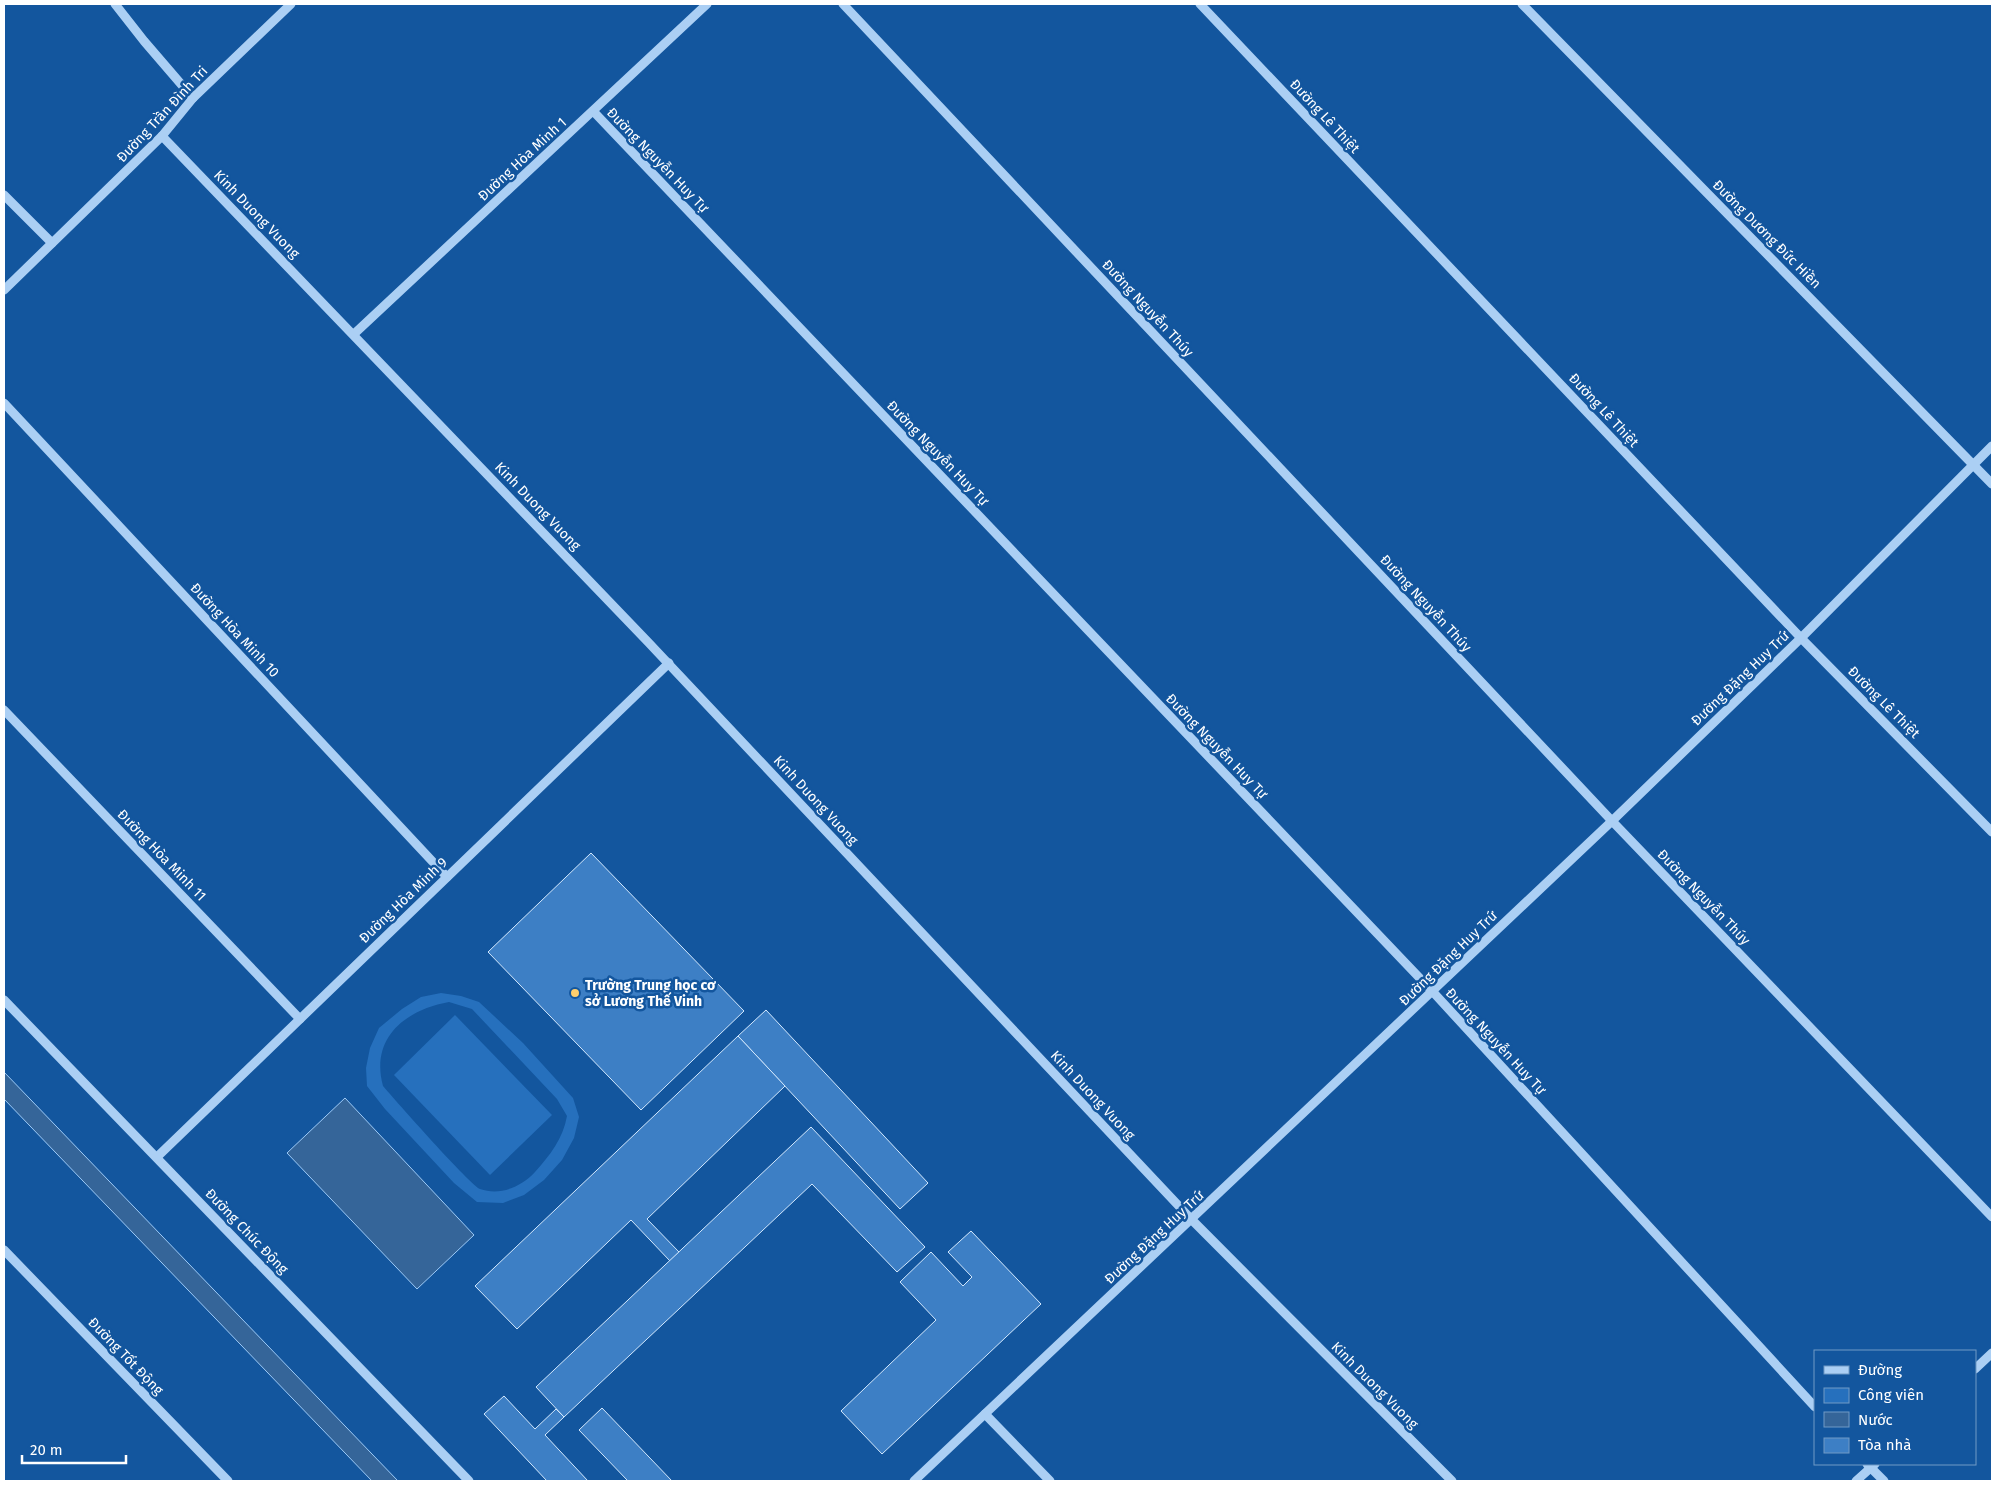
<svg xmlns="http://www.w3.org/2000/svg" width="1996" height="1485" viewBox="0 0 1996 1485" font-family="'Fira Sans',sans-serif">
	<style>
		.green { fill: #2670bd; fill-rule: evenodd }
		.water { fill: #356599; stroke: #9dcaf7 }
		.building { fill: #3d7fc5; stroke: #d3e8fd }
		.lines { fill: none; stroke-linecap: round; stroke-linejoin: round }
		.minor { stroke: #abcff4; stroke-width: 9 }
		.poi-dot { fill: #ffcf6e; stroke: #13569e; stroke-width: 2 }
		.labels { text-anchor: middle; stroke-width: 5; stroke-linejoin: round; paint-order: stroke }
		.street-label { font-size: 14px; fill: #fff; stroke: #13569e }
		.poi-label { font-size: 14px; font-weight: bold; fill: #fff; stroke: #13569e; text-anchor: start }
	</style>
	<rect width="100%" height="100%" fill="#13569e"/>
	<!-- green -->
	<g class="green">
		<path d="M441 993 461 996 479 1002 523 1043 573 1098 579 1117 574 1138 562 1160 544 1180 524 1195 503 1203 477 1202 454 1183 385 1109 367 1086 366 1068 370 1048 379 1028 402 1009 421 997ZM449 1002 472 1009 557 1099 567 1116C563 1139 550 1155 535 1172 521 1187 500 1196 480 1189 471 1186 395 1100 383 1086 370 1038 405 1010 449 1002Z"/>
		<path d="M455 1015 552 1115 490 1175 394 1075Z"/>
	</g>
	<!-- water -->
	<g class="water">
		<path d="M4 1072 398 1481H372L4 1099Z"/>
		<path d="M345 1098 474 1235 417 1289 287 1153Z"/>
	</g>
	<!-- building -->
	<g class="building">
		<path d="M591 853 744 1011 641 1110 488 952Z"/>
		<path d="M766 1010 928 1183 900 1209 738 1036Z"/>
		<path d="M738 1036 785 1086 647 1219 679 1252 670 1261 631 1220 517 1329 475 1286Z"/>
		<path d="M811 1127 925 1247 897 1272 812 1184 564 1417 536 1387Z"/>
		<path d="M971 1231 1041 1304 882 1454 841 1411 936 1320 900 1282 931 1252 963 1286 972 1277 948 1252Z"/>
		<path d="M504 1396 535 1429 556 1409 564 1417 545 1435 588 1481H547L484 1414Z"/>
		<path d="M602 1408 672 1481H628L579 1430Z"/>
	</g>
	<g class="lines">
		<!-- minor -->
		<g class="minor">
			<path d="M115 4 144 41 193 98"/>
			<path d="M843 4 1612 821 1992 1217"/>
			<path d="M1200 4 1801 638 1992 832"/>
			<path d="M1522 4 1992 484"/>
			<path d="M593 111 1433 992 1815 1407"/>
			<path d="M162 136 648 642 1192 1220 1452 1481"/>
			<path d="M4 195 52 243"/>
			<path d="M4 290 162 136 193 98 291 4"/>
			<path d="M354 334 707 4"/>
			<path d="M4 403 447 877"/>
			<path d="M4 710 300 1019"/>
			<path d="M4 1000 469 1481"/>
			<path d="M157 1157 669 663"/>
			<path d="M4 1250 228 1481"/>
			<path d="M1975 1369 1992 1353"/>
			<path d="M985 1414 1050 1481"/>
			<path d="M1867 1464 1884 1481"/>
			<path d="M914 1481 1612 821 1801 638 1992 446"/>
			<path d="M1856 1481 1875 1464"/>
		</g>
	</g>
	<!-- markers -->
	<circle class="poi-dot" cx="575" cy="993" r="5"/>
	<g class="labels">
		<!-- street labels -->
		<g class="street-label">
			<text transform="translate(162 114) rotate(-47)" y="5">Đường Trần Đình Tri</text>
			<text transform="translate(1325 116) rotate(47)" y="5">Đường Lê Thiệt</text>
			<text transform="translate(522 159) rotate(-43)" y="5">Đường Hòa Minh 1</text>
			<text transform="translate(658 160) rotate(46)" y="5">Đường Nguyễn Huy Tự</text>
			<text transform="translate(257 214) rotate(46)" y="5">Kinh Duong Vuong</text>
			<text transform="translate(1767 234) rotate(45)" y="5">Đường Dương Đức Hiền</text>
			<text transform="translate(1148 308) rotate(47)" y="5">Đường Nguyễn Thúy</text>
			<text transform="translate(1604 410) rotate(47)" y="5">Đường Lê Thiệt</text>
			<text transform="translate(938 453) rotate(46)" y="5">Đường Nguyễn Huy Tự</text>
			<text transform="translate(538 506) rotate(46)" y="5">Kinh Duong Vuong</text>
			<text transform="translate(1426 603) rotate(47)" y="5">Đường Nguyễn Thúy</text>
			<text transform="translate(235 630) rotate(47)" y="5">Đường Hòa Minh 10</text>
			<text transform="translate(1740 678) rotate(-44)" y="5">Đường Đặng Huy Trứ</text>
			<text transform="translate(1884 702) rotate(45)" y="5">Đường Lê Thiệt</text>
			<text transform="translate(1217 746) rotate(46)" y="5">Đường Nguyễn Huy Tự</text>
			<text transform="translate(816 800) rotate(47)" y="5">Kinh Duong Vuong</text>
			<text transform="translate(162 855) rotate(46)" y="5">Đường Hòa Minh 11</text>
			<text transform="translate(1704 897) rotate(46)" y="5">Đường Nguyễn Thúy</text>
			<text transform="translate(403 900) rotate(-44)" y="5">Đường Hòa Minh 9</text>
			<text transform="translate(1448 958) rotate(-44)" y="5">Đường Đặng Huy Trứ</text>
			<text transform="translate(1496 1041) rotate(47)" y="5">Đường Nguyễn Huy Tự</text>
			<text transform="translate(1093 1095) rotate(47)" y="5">Kinh Duong Vuong</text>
			<text transform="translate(247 1231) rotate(46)" y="5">Đường Chúc Động</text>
			<text transform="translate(1154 1237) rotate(-43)" y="5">Đường Đặng Huy Trứ</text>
			<text transform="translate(126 1356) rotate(46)" y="5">Đường Tốt Động</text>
			<text transform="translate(1375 1385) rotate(45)" y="5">Kinh Duong Vuong</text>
		</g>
		<!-- poi labels -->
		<g class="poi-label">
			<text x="585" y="990">Trường Trung học cơ<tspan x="585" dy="16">sở Lương Thế Vinh</tspan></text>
		</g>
	</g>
	<!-- border -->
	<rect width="1996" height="1485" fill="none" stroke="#ffffff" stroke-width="10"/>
	<!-- legend -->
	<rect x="1814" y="1350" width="162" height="115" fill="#13569e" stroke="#719ac5"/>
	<rect x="1824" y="1366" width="25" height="8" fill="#abcff4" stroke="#719ac5"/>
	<text x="1858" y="1375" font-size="15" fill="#ffffff">Đường</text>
	<rect x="1824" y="1388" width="25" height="15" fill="#2670bd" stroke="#719ac5"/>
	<text x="1858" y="1400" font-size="15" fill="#ffffff">Công viên</text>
	<rect x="1824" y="1412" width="25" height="15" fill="#356599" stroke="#719ac5"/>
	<text x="1858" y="1425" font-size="15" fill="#ffffff">Nước</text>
	<rect x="1824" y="1438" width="25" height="15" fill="#3d7fc5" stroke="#719ac5"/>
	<text x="1858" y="1450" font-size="15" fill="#ffffff">Tòa nhà</text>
	<!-- scale -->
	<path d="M22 1455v8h104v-8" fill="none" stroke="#ffffff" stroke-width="2.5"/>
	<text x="30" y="1455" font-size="15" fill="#ffffff" stroke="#13569e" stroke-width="4" paint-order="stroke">20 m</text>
</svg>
